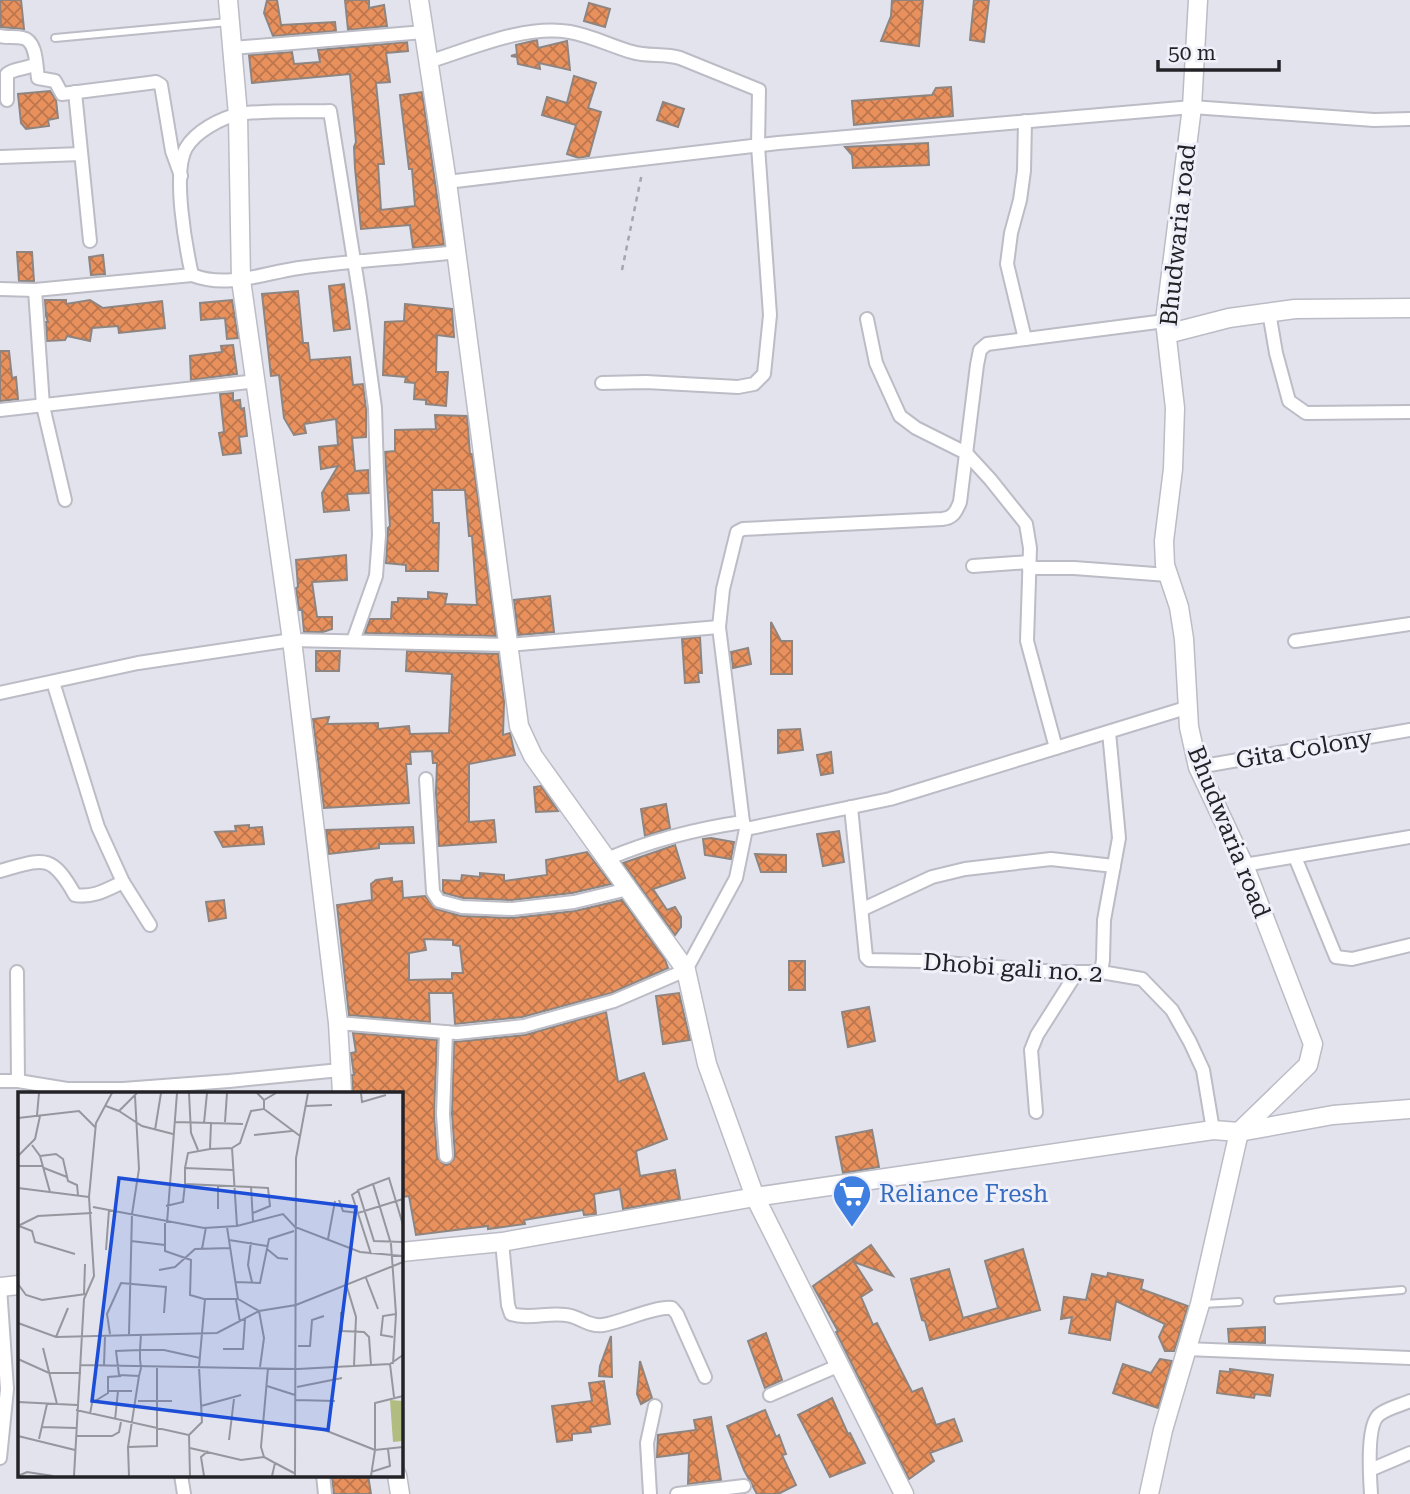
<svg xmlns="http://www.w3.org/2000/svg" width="1410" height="1494" viewBox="0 0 1410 1494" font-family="'Roboto Serif',serif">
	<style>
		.building { fill: url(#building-cross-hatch); stroke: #8e8580; stroke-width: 2; fill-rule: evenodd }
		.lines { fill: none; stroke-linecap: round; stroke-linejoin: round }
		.lane-casing { stroke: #bbbcc5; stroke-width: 10 }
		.street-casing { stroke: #bbbcc5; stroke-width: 16 }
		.secondary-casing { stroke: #bbbcc5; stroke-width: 21 }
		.path { stroke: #a4a5ad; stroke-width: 2.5; stroke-dasharray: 5 5; stroke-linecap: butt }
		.lane { stroke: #fff; stroke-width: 6 }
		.street { stroke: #fff; stroke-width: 12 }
		.secondary { stroke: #fff; stroke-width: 18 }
		.labels { text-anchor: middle; stroke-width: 6; stroke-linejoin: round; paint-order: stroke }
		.street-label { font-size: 24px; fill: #232327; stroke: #f0f0fa }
		.shop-label { font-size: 24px; fill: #366cbe; stroke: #f0f0fa; text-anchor: start }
		.inset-road { fill: none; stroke: #96969e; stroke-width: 2 }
		.view { fill: #1d4ed8; fill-opacity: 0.15; stroke: #1d4ed8; stroke-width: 3.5 }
		.inset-edge { fill: none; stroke: #232327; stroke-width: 3.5 }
	</style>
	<defs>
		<pattern id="building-cross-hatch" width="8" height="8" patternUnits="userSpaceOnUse" patternTransform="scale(1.75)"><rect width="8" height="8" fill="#e9915d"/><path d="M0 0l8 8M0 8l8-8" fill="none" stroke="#bc764d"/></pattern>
	</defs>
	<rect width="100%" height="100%" fill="#e2e3ed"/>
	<!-- building -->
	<g class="building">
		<path d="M0 0H21L24 29 1 27Z"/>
		<path d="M267 0H277L281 25 335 22 336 31 273 36 264 13Z"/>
		<path d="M345 0H369V8L384 5 387 26 348 30Z"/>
		<path d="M892 0H923L919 46 881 41 891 16Z"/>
		<path d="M974 0H989L984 42 970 40Z"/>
		<path d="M589 3 610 9 605 27 584 21Z"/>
		<path d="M537 40 538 48 567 41 570 70 539 63 540 69 518 64 517 57 511 56 517 54 516 45Z"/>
		<path d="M407 42 408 51 386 53 390 82 376 83 384 164H378L381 210 415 206 412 169H409L400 95 422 92 444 245 413 248 410 225 361 229 355 168 354 147 356 142 350 74 252 83 249 55 292 52 294 64 320 62 318 50Z"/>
		<path d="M574 76 596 83 588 108 601 112 589 156 579 158 567 154 576 125 542 115 547 97 567 103Z"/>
		<path d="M951 87 953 116 854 125 852 101 932 95 936 88Z"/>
		<path d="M50 91 56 100 58 118 48 120 49 126 26 129 21 123 18 94Z"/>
		<path d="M663 102 684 109 678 127 657 120Z"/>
		<path d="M928 143 929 165 853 168 852 155 845 147Z"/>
		<path d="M17 252H32L34 281H19Z"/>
		<path d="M103 255 105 274 91 275 89 257Z"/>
		<path d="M344 284 350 329 334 331 329 286Z"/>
		<path d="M298 291 303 343H308L310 360 350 357 353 385 363 384 366 409V437L352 438 355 471 368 470 369 493 347 494 349 510 324 512 322 493 338 466 321 469 319 447 338 445 336 419 304 424 306 433 294 435 284 418 279 375 271 376 262 294Z"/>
		<path d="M45 300H66V304L90 300 103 308 162 301 165 328 119 333 118 326 92 328 90 341 67 336 65 340 47 341 46 322H48L46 316Z"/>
		<path d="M232 300 238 338 227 339 225 318 201 320 200 303Z"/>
		<path d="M405 304 452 309 454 337 437 335 436 372H448L446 406 426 404V400L414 399 415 383 405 382 406 377 383 375 385 322 404 321Z"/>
		<path d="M233 345 237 374 191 380 190 356 222 352 221 346Z"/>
		<path d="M0 351H9L12 378 16 377 18 399 0 401Z"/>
		<path d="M233 393V401L240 400 241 409 244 408 247 436 239 437 241 453 223 455 219 433 224 432 220 394Z"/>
		<path d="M435 415 467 416 470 454H472L496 636 365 633 370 619H391L392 602H398V598L428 599V592L447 594 445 604 477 605 472 536H469L465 490H432L433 523H439L438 571H406V565L386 563 388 528 390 526 385 452 395 451V430L436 429Z"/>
		<path d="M346 555 347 580 312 582 317 617H332V629L323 632H304L302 610H299L296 588 298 587 296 560Z"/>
		<path d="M550 596 554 632 518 635 514 600Z"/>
		<path d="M771 622 781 641H792V674H771Z"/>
		<path d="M700 637 702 673H698L699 682 685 683 682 639Z"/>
		<path d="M748 648 751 664 733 668 731 652Z"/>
		<path d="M316 651H340L339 671H316Z"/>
		<path d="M407 651 498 654 504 702 503 735 510 733 515 755 469 764V822L494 820 496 842 439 846 436 793 437 763H433L432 751 410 752 411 764H406L409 803 324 808 313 719 329 717 327 724 378 723V729L409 726 410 734 449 733 452 674 406 671Z"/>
		<path d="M800 729 803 750 778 753V730Z"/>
		<path d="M831 752 833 773 821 775 817 755Z"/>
		<path d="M541 786 558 811 536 812 534 787Z"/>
		<path d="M666 804 670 828 645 836 641 809Z"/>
		<path d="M249 825V828L262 827 264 844 223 847 215 832 236 831 235 826Z"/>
		<path d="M413 827 414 843 379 844V848L329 854 326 830Z"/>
		<path d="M839 831 844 862 823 866 817 834Z"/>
		<path d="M711 838 734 842 731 859 705 855 703 839Z"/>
		<path d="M675 845 685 878 653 889 667 910 675 907 681 917V927L675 935 623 863Z"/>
		<path d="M587 852 611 884 572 893 512 900 463 898 444 893 443 891V880L461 881 462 875 480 877V873L504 875V881L547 875 546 860Z"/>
		<path d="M755 854 786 855V872H761Z"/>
		<path d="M392 878V882L402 881 403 898 425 896 436 909 461 916 513 918 575 911 622 900 665 960 668 968 611 993 522 1017 455 1024 453 993H429L430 1022 349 1015 337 905 372 900 371 884 376 880ZM424 939 453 940V945L460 946 463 973H452V979L409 980V953L426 950Z"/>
		<path d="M224 900 226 918 209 921 206 902Z"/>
		<rect x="789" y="961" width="16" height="29"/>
		<path d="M679 993 690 1040 663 1044 656 996Z"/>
		<path d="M869 1007 875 1041 848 1047 842 1012Z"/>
		<path d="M606 1012 618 1082 644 1073 667 1139 636 1151 640 1176 675 1170 680 1199 623 1209 620 1189 594 1194 596 1214 584 1215 583 1210 524 1220 525 1224 488 1229V1226L416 1235 409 1196 401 1197V1093H353L352 1075H354L351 1053 356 1052 353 1033 437 1040 434 1114 437 1157 442 1163 447 1165 453 1160 455 1156 452 1114 454 1042 525 1035Z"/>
		<path d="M872 1130 879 1167 843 1173 836 1137Z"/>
		<path d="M871 1245 893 1276 854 1262 872 1290 861 1297 873 1325 877 1323 912 1392 922 1388 936 1425 954 1419 962 1441 930 1453 934 1461 909 1479 836 1332 838 1331 813 1286Z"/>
		<path d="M1023 1249 1040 1310 930 1340 925 1321 922 1320 911 1279 949 1269 963 1318 998 1308 985 1261Z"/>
		<path d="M1108 1273 1143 1280 1141 1289 1188 1306 1174 1351H1165L1159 1337 1165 1324 1116 1301 1110 1340 1069 1333 1072 1317 1061 1319 1064 1297 1086 1300 1092 1274 1107 1277Z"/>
		<path d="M1265 1327V1343L1229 1342 1228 1329Z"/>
		<path d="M766 1333 782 1380 765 1388 748 1341Z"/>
		<path d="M611 1336 612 1377 599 1376 600 1366Z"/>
		<path d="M1160 1359 1172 1361 1158 1408 1113 1393 1123 1364 1151 1373Z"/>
		<path d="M640 1361 652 1398 641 1404 637 1394Z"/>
		<path d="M1230 1369 1273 1375 1270 1396 1255 1394 1254 1398 1217 1393 1220 1371 1230 1372Z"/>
		<path d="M604 1381 610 1424 590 1427 591 1432 572 1434V1440L557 1442 552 1406 592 1401 589 1383Z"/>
		<path d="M832 1398 848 1434 850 1433 865 1463 830 1477 798 1415Z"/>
		<path d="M765 1410 776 1437 779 1435 786 1454 782 1455 796 1485 778 1494H757L744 1470 727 1426Z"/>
		<path d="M711 1417 721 1480 688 1484 689 1453 657 1457 658 1435 696 1430 694 1420Z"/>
		<path d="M350 1475H368L371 1494H334L332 1478Z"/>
	</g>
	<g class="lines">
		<!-- lane casing -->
		<g class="lane-casing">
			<g id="lane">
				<path d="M55 38 228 22"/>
				<path d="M1278 1300 1402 1290"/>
				<path d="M1203 1304 1239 1302"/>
			</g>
		</g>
		<!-- street casing -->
		<g class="street-casing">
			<g id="street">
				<path d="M0 36C7 38 15 36 23 38 37 41 36 66 38 78L55 81 62 94 149 83 156 82 161 85 172 151 181 176"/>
				<path d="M233 48 424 32"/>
				<path d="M428 62C470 49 525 24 570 32 592 36 611 46 632 52 648 57 664 53 680 58L759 90 758 146 770 315 764 374 754 384 738 387 646 382 602 383"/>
				<path d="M75 92 90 241"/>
				<path d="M7 100V74C14 68 27 69 36 64"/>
				<path d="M1025 121 1024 171 1020 200 1011 233 1007 264 1025 339"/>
				<path d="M0 157 81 154"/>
				<path d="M447 182 778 143 1192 107 1374 120 1410 119"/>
				<path d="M0 289 35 290 192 275"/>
				<path d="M35 290 43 406 65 500"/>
				<path d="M1269 312 1276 353 1289 401 1306 413 1410 412"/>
				<path d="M867 319 876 363 900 416 916 428 966 453 990 479 1026 524 1030 548 1027 641 1056 748"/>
				<path d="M0 410 257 381"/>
				<path d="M973 566 1029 562"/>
				<path d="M1029 568H1074L1168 575"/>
				<path d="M719 627 723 589 737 532 743 529 942 519C953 518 956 512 960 502L977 365 980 350 987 344 1165 321"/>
				<path d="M353 641 376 576 379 535 375 408 360 298 330 111C304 112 264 110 239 114 221 118 196 131 186 148 172 173 186 248 192 275 228 289 263 273 299 268 351 261 404 258 456 252"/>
				<path d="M1295 641 1410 624"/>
				<path d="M53 682 98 827 123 882 150 925"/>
				<path d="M0 693 138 663 292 640 507 645 719 627 743 822 746 829 736 878 686 970 614 1001 524 1026 457 1033 338 1023"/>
				<path d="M1198 767 1410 730"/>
				<path d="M426 779 433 892 439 901 462 907 512 909 574 902 628 889"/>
				<path d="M851 807 866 957 869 960 921 961 1057 972H1101L1142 979 1172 1010 1190 1042 1203 1070 1213 1130"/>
				<path d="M746 829 890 799 1189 707"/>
				<path d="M1295 857 1336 957 1352 959 1410 945"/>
				<path d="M607 859C652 840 695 829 743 822"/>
				<path d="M1244 865 1410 837"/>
				<path d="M0 871C43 859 51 852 75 895 93 898 106 890 123 882"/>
				<path d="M863 909 932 877 965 869 1051 859 1114 866"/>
				<path d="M17 972 18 1081"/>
				<path d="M1101 972 1103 960 1104 920 1119 838 1109 732"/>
				<path d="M446 1032 443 1114 446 1156"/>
				<path d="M0 1081H18L67 1089H123L229 1081 340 1070"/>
				<path d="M1036 1112 1031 1050 1037 1035 1077 972"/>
				<path d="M502 1242 508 1305 511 1314C530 1320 552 1311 571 1316 582 1319 591 1327 603 1325 622 1322 655 1306 672 1308L677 1314 705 1377"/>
				<path d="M1186 1349 1410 1358"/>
				<path d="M770 1395 840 1365"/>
				<path d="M0 1458 7 1389 0 1287"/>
				<path d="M1370 1470 1410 1453"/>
				<path d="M181 1475 184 1494"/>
				<path d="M323 1475 325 1494"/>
				<path d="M650 1494 647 1443 655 1406"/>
				<path d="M677 1494 744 1486"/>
				<path d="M1371 1494C1370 1478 1366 1423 1380 1414 1388 1408 1401 1405 1410 1401"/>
			</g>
		</g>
		<!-- secondary casing -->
		<g class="secondary-casing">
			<g id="secondary">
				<path d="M228 0 238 115 241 280 292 640 338 1023 342 1093"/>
				<path d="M419 0 447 182 519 726 533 756 686 970 707 1064 755 1197 904 1494"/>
				<path d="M1167 334 1229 318 1295 309 1410 308"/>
				<path d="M401 1252 502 1242 755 1197 1213 1130 1239 1132 1333 1115 1410 1109"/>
				<path d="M0 1287 19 1285"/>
				<path d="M397 1475 400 1494"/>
				<path d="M1149 1494 1163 1430 1200 1304 1239 1132 1308 1065 1313 1044 1244 865 1198 767 1189 727 1184 639 1179 607 1165 565 1164 541 1173 469 1175 408 1165 321 1192 107 1198 0"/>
			</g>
		</g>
		<!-- path -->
		<path class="path" d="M622 270 642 173"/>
		<!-- lane -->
		<use href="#lane" class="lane"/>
		<!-- street -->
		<use href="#street" class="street"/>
		<!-- secondary -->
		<use href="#secondary" class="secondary"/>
	</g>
	<!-- icons -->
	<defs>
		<g id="supermarket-pin" transform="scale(2.0125)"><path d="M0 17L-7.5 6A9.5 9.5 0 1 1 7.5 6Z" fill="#3f7fe0" stroke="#f0f0fa"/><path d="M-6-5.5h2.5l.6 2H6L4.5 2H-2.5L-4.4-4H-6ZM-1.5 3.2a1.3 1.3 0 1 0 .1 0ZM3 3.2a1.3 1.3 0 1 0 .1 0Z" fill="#fff"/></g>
	</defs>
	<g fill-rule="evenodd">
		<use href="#supermarket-pin" x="852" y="1194"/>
	</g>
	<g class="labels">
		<!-- street labels -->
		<g class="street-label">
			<text transform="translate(1178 235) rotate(-84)" y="8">Bhudwaria road</text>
			<text transform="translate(1304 749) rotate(-10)" y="8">Gita Colony</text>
			<text transform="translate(1229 832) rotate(68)" y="8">Bhudwaria road</text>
			<text transform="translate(1013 968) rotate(4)" y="8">Dhobi gali no. 2</text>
		</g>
		<!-- shop labels -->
		<g class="shop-label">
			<text x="879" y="1202">Reliance Fresh</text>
		</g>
	</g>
	<!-- overview -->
	<g transform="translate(18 1092)">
		<rect width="385" height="385" fill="#e2e3ed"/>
		<path d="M372 308 385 309V349L375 350Z" fill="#b1bc80"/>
		<path class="inset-road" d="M171 1 173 41 180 58M239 1 246 8 258 1M343 1 344 10 368 3M88 14 101 19 119 1M288 14 314 13M246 17 282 44M101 19 124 34 155 42M19 23 21 1M0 26 61 19 78 36M157 30 193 31 192 57 214 56 219 134M207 30 209 1M186 31 189 1M193 31 225 32M137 38 143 1M236 43 274 39M14 53 22 64 32 100M214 56 222 51 233 19 246 17V8M0 64 17 47 22 24M22 64 38 62 45 67 50 89 59 93 60 103M0 74H25M26 76 49 85M167 76 170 61 192 57M215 78 167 76V92L233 95 235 129M355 92 340 98 356 149 385 150M200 94V117M233 95 250 96 252 114 235 121M0 96 71 105M340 99 334 103 353 162M321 108 325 119 340 121 385 107M148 114 165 110 167 92M75 115 186 136 219 134 265 122 277 135 342 160 385 164M147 131V159L173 168 172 203 186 207M149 131 159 1M0 134 20 124 74 121M1 134 14 139 17 150 57 162M209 135 220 207M310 147 317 109M211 148 249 154M113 149 147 153M233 150 230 173 234 190M184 157 188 135M249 157 260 166 270 167M88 158 91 118M141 178 157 175 177 157 213 156M348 186 360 217M218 190 242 191 251 147 276 139M0 192 8 203 24 208 68 202M329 195 338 225 336 274M66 202 67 172M218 208 222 230M323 220 324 239 346 240 351 245 353 273M0 231 38 245 199 241 241 219 278 213 385 170M92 242 89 222 103 191 148 195 146 221M111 242 114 122 121 77 117 4M123 242 122 258V267L123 276 121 284 101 283 98 259 122 258H146L182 266M38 245 50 216M375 245 363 243 365 224 378 222M280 254H292L294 228 306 224M25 256 39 312M205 257H225L227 227M0 267 31 281H63M372 272 376 305M375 272 378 222 373 152 355 92 371 86 385 133M63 273 280 277 372 272 385 263M86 273 87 244M250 276 243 355 246 365 257 371 254 384M249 294 277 303M279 295 324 286M90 299H114M385 304 357 311V358L385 355M278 308 317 309M120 309H154M0 310 59 313M183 314 223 303M58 318 171 343 172 384M72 322 74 311 90 301V285L103 284M97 328 100 299M277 334 304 337 357 358 353 384M24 335 58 336M171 343 184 330 181 275 187 207H220L241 219 246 246 242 275M0 344 57 358M58 344H94L101 340 103 330M21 347 29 312M211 348 216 307M110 355 139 354V276M172 356 223 368 246 365M257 371 276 381M353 380 372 374 370 357M0 384 9 380 35 384M56 384 66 207 76 184 71 105 78 31 94 1M111 384 110 355 121 284M186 384 183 365 190 359M277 384 278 66 290 1"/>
		<path class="view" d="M101 86 338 115 310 338 74 309Z"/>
		<rect width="385" height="385" class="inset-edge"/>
	</g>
	<!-- scale -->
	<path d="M1158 60v10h121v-10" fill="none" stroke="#232327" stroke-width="3.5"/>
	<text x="1168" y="60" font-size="21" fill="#232327" stroke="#f0f0fa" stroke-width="5" paint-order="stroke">50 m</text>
</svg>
